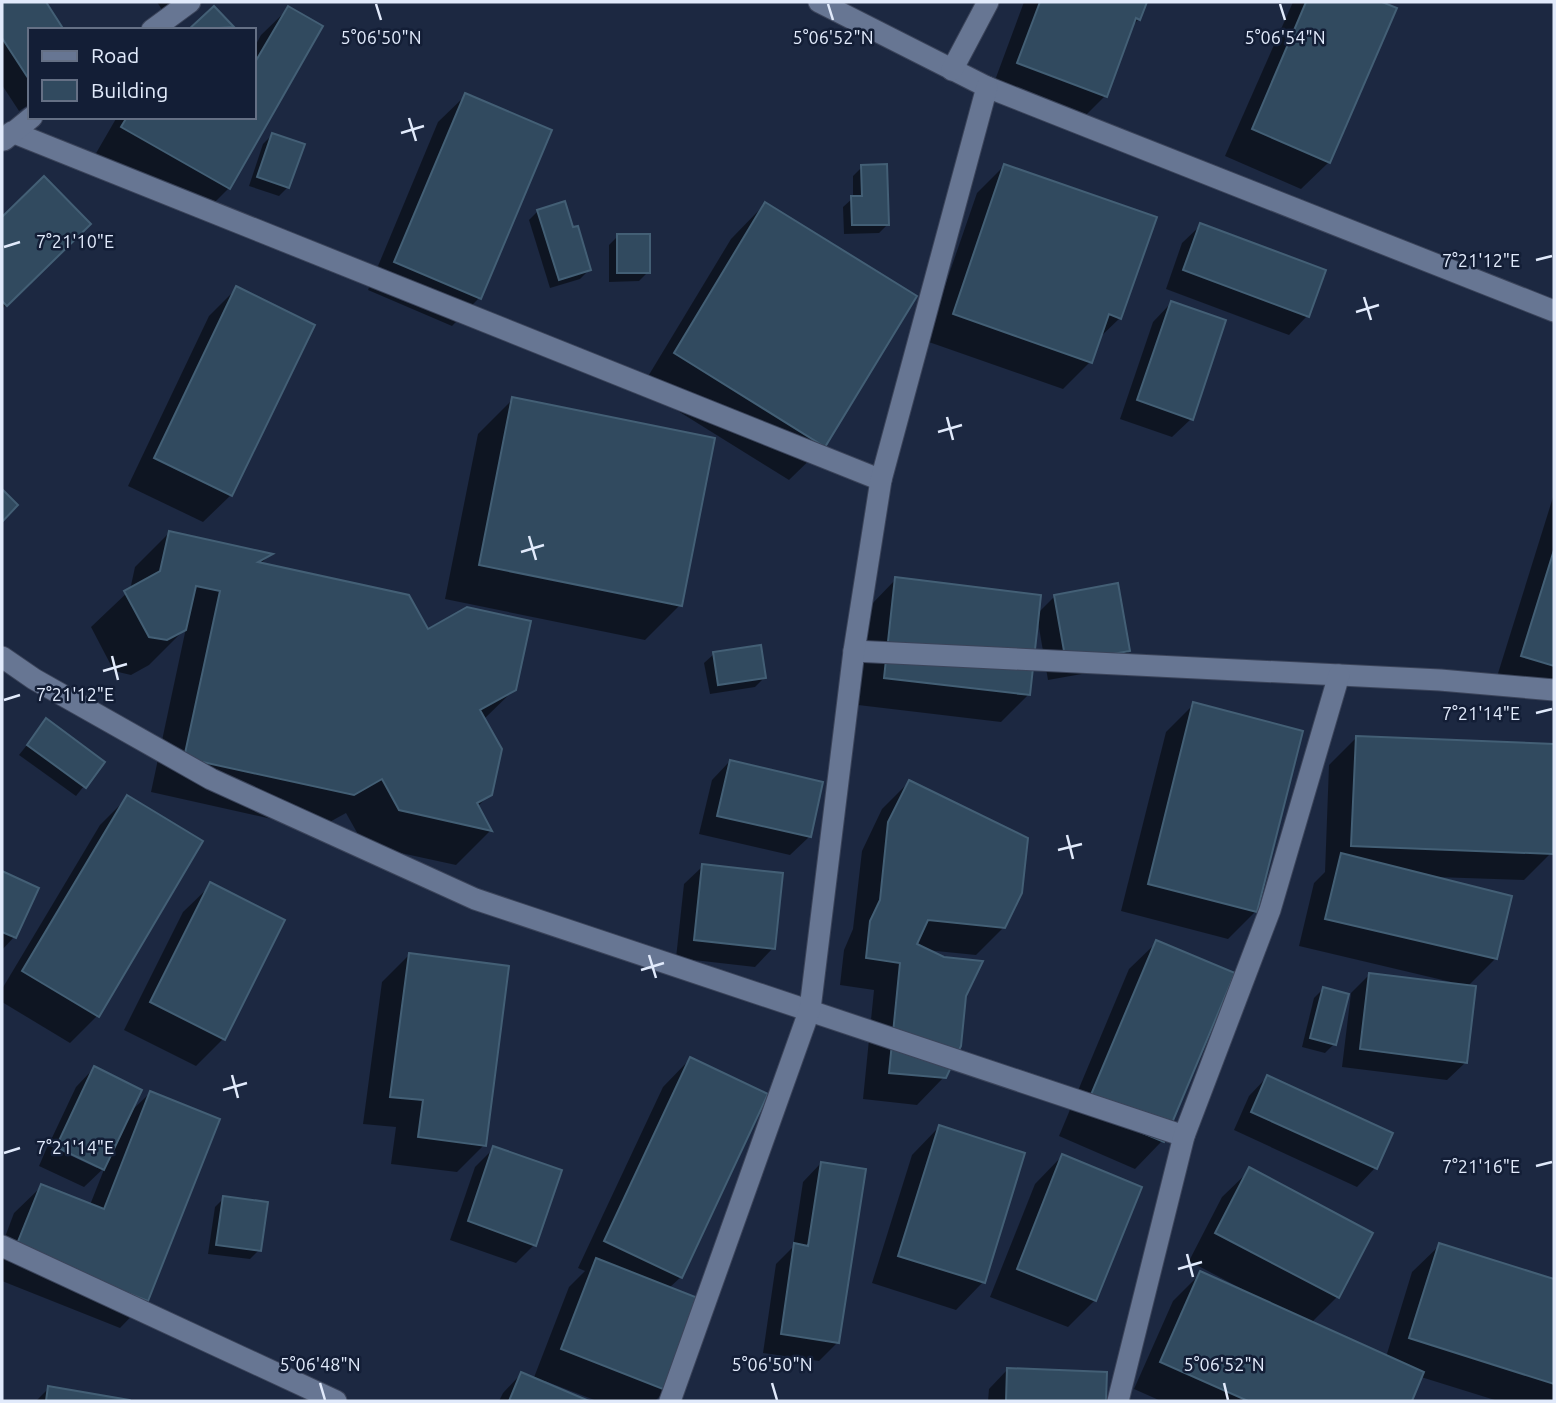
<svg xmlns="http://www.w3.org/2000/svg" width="1556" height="1403" viewBox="0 0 1556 1403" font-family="Ubuntu,sans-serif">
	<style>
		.shadow { fill: #0007 }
		.building { fill: #314a5f; stroke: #435f75; stroke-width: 2 }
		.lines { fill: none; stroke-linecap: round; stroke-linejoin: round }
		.minor-casing { stroke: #3b445a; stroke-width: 23 }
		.minor { stroke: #677693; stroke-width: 21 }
		.ticks { fill: none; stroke: #e1eafb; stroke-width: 2.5 }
		.ticks-label { font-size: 18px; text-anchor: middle; fill: #e1eafb; stroke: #131e36; stroke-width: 5; stroke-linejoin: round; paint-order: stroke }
	</style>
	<rect width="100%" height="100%" fill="#1c2841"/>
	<!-- shadow -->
	<g class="shadow">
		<path d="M2 2H44L62 30H30V104L19 111 2 85Z"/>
		<path d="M157 2H187L166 16Z"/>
		<path d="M1024 2H1145L1139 19 1131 27 1105 96 1078 123 991 91Z"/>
		<path d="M1293 2H1378L1394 9 1329 162 1301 189 1225 156Z"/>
		<path d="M214 8 232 27 230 30H190Z"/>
		<path d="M289 8 321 26 229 188 202 215 95 155 117 117H254V48L261 35Z"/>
		<path d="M466 95 550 130 479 298 452 326 368 290 438 122Z"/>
		<path d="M272 135 288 187 279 196 249 186 263 144Z"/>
		<path d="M1004 166 1120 318 1098 339 1090 362 1063 389 926 341 977 193Z"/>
		<path d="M862 167 888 224 879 233 844 234 843 207 853 198V176Z"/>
		<path d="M44 178 88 224 2 309V219Z"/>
		<path d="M765 204 824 446 789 480 641 388 731 239Z"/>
		<path d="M538 211 572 229 589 270 580 279 550 288 529 220Z"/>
		<path d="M1201 225 1307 316 1289 335 1166 289 1182 243Z"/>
		<path d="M618 236 648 272 639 281 609 282V245Z"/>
		<path d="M237 288 231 495 203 522 128 486 209 316Z"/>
		<path d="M1171 303 1191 419 1172 437 1120 419 1153 322Z"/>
		<path d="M513 399 680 605 645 640 445 599 478 434Z"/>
		<path d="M1554 494V702L1495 683Z"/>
		<path d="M169 533 270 555 260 564 427 632 515 689 483 720 490 794 477 807 490 831 456 865 364 845 346 813 317 829 151 792 186 628 149 665 131 675 114 671 91 627 130 590 135 567Z"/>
		<path d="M896 579 1037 614 1055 596 1129 651 1110 669 1048 680 1038 622 1028 695 1001 722 858 705 869 607Z"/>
		<path d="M714 654 764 678 755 687 710 694 704 663Z"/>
		<path d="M1194 704 1256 911 1228 939 1121 911 1166 732Z"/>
		<path d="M46 721 103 762 76 796 19 755Z"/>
		<path d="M1356 738 1554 746 1551 853 1524 880 1435 877 1495 959 1467 987 1466 1062 1447 1080 1342 1067 1351 993 1370 974 1450 984 1451 982 1299 946 1314 883 1325 872 1329 765Z"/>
		<path d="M730 761 821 783 809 837 790 855 699 834 712 780Z"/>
		<path d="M909 782 1004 927 976 955 926 950 964 996 944 1077 917 1105 863 1099 874 990 840 985 844 950 853 929 862 851 882 809Z"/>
		<path d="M127 798 200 842 97 1016 70 1043 2 1002V989L100 825Z"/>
		<path d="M703 866 773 948 755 967 676 958 684 884Z"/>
		<path d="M2 873 36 888 14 937 2 950Z"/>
		<path d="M211 885 223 1039 196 1066 124 1030 183 912Z"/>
		<path d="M1157 942 1162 1141 1135 1169 1059 1136 1129 969Z"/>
		<path d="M409 955 484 1145 457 1172 391 1164 396 1127 363 1124 382 982Z"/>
		<path d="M1323 989 1334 1044 1325 1053 1302 1047 1314 998Z"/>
		<path d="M690 1059 681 1277 669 1288 666 1390 655 1401H597L545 1381 544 1384 584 1401H499L503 1393 521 1374 533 1380 569 1287 585 1271 578 1268 663 1087Z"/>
		<path d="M94 1068 129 1113 150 1093 147 1300 120 1328 2 1281V1245L14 1213 42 1186 90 1205 105 1167 84 1187 39 1166 48 1145 97 1168V1165L50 1142 76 1087Z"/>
		<path d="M1267 1077 1391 1134 1375 1168 1357 1187 1234 1130 1249 1096Z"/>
		<path d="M939 1127 983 1282 956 1310 872 1283 912 1155Z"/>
		<path d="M494 1148 534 1245 516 1263 450 1240 475 1167Z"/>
		<path d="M1062 1156 1095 1300 1068 1327 990 1297 1035 1184Z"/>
		<path d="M821 1163 838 1342 819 1361 763 1353 776 1264 793 1247 803 1182Z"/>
		<path d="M1250 1170 1371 1234 1337 1297 1311 1323 1386 1357 1412 1272 1440 1245 1554 1281V1401H1498L1421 1377 1410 1401H1161L1134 1389 1173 1301 1201 1273 1241 1292 1242 1289 1189 1261 1222 1197Z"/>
		<path d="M224 1198 259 1250 250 1259 208 1254 215 1207Z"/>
		<path d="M1007 1370 1105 1374 1104 1401H988L989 1389Z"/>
		<path d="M49 1388 126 1401H36Z"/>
	</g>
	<!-- building -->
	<g class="building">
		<path d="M2 2H46L64 30H30V81L2 38Z"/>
		<path d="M1040 2H1147L1140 20 1136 18 1107 97 1017 63Z"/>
		<path d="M1306 2H1382L1397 8 1330 163 1252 129Z"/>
		<path d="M214 6 234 27 188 30Z"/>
		<path d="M288 6 323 26 230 189 121 127 127 117H254V64Z"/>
		<path d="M465 93 552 130 481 299 394 262Z"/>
		<path d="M272 133 305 144 289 188 257 177Z"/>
		<path d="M887 164 889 225H852L851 196H862L861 165Z"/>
		<path d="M1004 164 1157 217 1121 319 1109 314 1092 363 953 314Z"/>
		<path d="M44 176 91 224 7 306 2 301V217Z"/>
		<path d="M565 201 573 227 578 226 591 270 559 280 537 210Z"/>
		<path d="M765 202 917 296 825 447 674 353Z"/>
		<path d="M1200 223 1326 270 1309 317 1183 270Z"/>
		<rect x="617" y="234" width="33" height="39"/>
		<path d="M236 286 315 325 232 496 154 458Z"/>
		<path d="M1171 301 1226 320 1193 420 1137 400Z"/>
		<path d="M512 397 715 438 682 606 479 565Z"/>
		<path d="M2 489 18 505 2 522Z"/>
		<path d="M169 531 273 554 258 562 409 595 428 629 467 607 531 621 516 690 480 710 502 749 492 795 477 803 492 831 399 810 382 779 354 795 184 758 220 591 196 586 186 630 167 640 149 637 124 591 160 571Z"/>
		<path d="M1554 550V666L1521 656Z"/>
		<path d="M895 577 1041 595 1030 695 884 678Z"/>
		<path d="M1118 583 1130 651 1066 662 1054 595Z"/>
		<path d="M761 645 766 678 718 685 713 652Z"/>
		<path d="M1193 702 1303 731 1257 912 1148 884Z"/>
		<path d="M46 718 105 762 86 788 27 745Z"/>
		<path d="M1356 736 1554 744 1553 854 1351 846Z"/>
		<path d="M730 760 823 782 811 837 717 816Z"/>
		<path d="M909 780 1028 838 1022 893 1005 928 928 920 917 944 944 957 983 961 966 996 961 1046 946 1078 889 1073 900 963 866 958 870 921 880 900 888 822Z"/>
		<path d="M127 795 203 841 99 1017 22 971Z"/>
		<path d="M1341 853 1512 896 1497 959 1325 919Z"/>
		<path d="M702 864 783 873 775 949 694 940Z"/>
		<path d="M2 871 39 888 16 938 2 932Z"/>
		<path d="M210 882 285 920 225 1040 150 1002Z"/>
		<path d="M1156 940 1235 973 1164 1142 1085 1109Z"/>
		<path d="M409 953 509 966 486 1146 418 1137 423 1100 390 1097Z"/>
		<path d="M1369 973 1476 986 1467 1063 1360 1049Z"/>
		<path d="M1323 987 1349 994 1336 1045 1310 1038Z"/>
		<path d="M690 1057 768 1094 682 1278 604 1241Z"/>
		<path d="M94 1066 142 1090 104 1170 56 1147Z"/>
		<path d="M1267 1075 1393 1133 1377 1169 1251 1112Z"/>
		<path d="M150 1091 220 1119 148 1301 15 1249 41 1184 104 1209Z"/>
		<path d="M939 1125 1025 1153 985 1283 898 1256Z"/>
		<path d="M493 1146 562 1170 536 1246 468 1221Z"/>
		<path d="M1062 1154 1142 1187 1096 1301 1017 1269Z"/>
		<path d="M821 1162 866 1169 839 1343 781 1334 794 1243 808 1246Z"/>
		<path d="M1249 1167 1373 1233 1339 1298 1215 1233Z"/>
		<path d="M223 1196 268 1202 261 1251 216 1245Z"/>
		<path d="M1439 1243 1554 1279V1384L1409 1338Z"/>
		<path d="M596 1258 703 1300 668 1391 561 1349Z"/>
		<path d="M1200 1271 1424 1372 1412 1401H1248L1160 1362Z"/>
		<path d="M1007 1368 1107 1372 1106 1401H1006Z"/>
		<path d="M521 1372 589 1401H509Z"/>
		<path d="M48 1386 129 1400 128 1401H46Z"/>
	</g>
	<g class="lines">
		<!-- minor casing -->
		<g class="minor-casing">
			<g id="minor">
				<path d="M819 2 987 87 1554 311"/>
				<path d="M152 30 190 2"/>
				<path d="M952 70 988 2"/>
				<path d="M12 132 881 480"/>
				<path d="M4 140 32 117"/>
				<path d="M854 651 1440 680 1554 690"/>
				<path d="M2 657 34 679 211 779 475 899 1184 1136"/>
				<path d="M2 1246 336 1401"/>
				<path d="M670 1401 810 1009 854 651 881 480 987 87"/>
				<path d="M1118 1401 1184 1136 1270 910 1339 675"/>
			</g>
		</g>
		<!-- minor -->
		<use href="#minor" class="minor"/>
	</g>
	<!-- ticks -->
	<path class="ticks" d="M376 4 381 20M828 4 833 20M1280 4 1285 20M409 118 416 141M401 133 424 126M4 247 20 242M1536 260 1552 256M1364 297 1371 320M1356 312 1379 305M947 417 953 440M938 432 962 425M529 536 536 560M521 552 544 545M112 656 118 680M103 671 127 664M4 700 20 695M1536 713 1552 709M1067 835 1073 859M1058 850 1082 844M649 955 656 978M641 970 664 963M232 1075 238 1098M223 1090 247 1083M4 1153 20 1148M1536 1166 1552 1162M1187 1254 1193 1277M1178 1269 1202 1262M320 1383 325 1400M772 1383 777 1400M1224 1383 1228 1400"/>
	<g class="ticks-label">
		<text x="381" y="44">5°06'50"N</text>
		<text x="833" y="44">5°06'52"N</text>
		<text x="1285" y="44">5°06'54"N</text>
		<text x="75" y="248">7°21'10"E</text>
		<text x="1481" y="267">7°21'12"E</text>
		<text x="75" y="701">7°21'12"E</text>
		<text x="1481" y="720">7°21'14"E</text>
		<text x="75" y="1154">7°21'14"E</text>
		<text x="1481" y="1173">7°21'16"E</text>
		<text x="320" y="1371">5°06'48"N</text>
		<text x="772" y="1371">5°06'50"N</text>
		<text x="1224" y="1371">5°06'52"N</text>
	</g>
	<!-- border -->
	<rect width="1556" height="1403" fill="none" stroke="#e1eafb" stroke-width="7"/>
	<!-- legend -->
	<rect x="28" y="28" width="228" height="91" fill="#131e36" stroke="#657085" stroke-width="2"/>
	<rect x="42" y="51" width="35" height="10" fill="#677693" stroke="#657085" stroke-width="2"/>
	<text x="91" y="63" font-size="21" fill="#e1eafb">Road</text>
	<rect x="42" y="80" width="35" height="21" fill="#314a5f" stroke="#657085" stroke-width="2"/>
	<text x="91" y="98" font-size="21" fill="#e1eafb">Building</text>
</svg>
